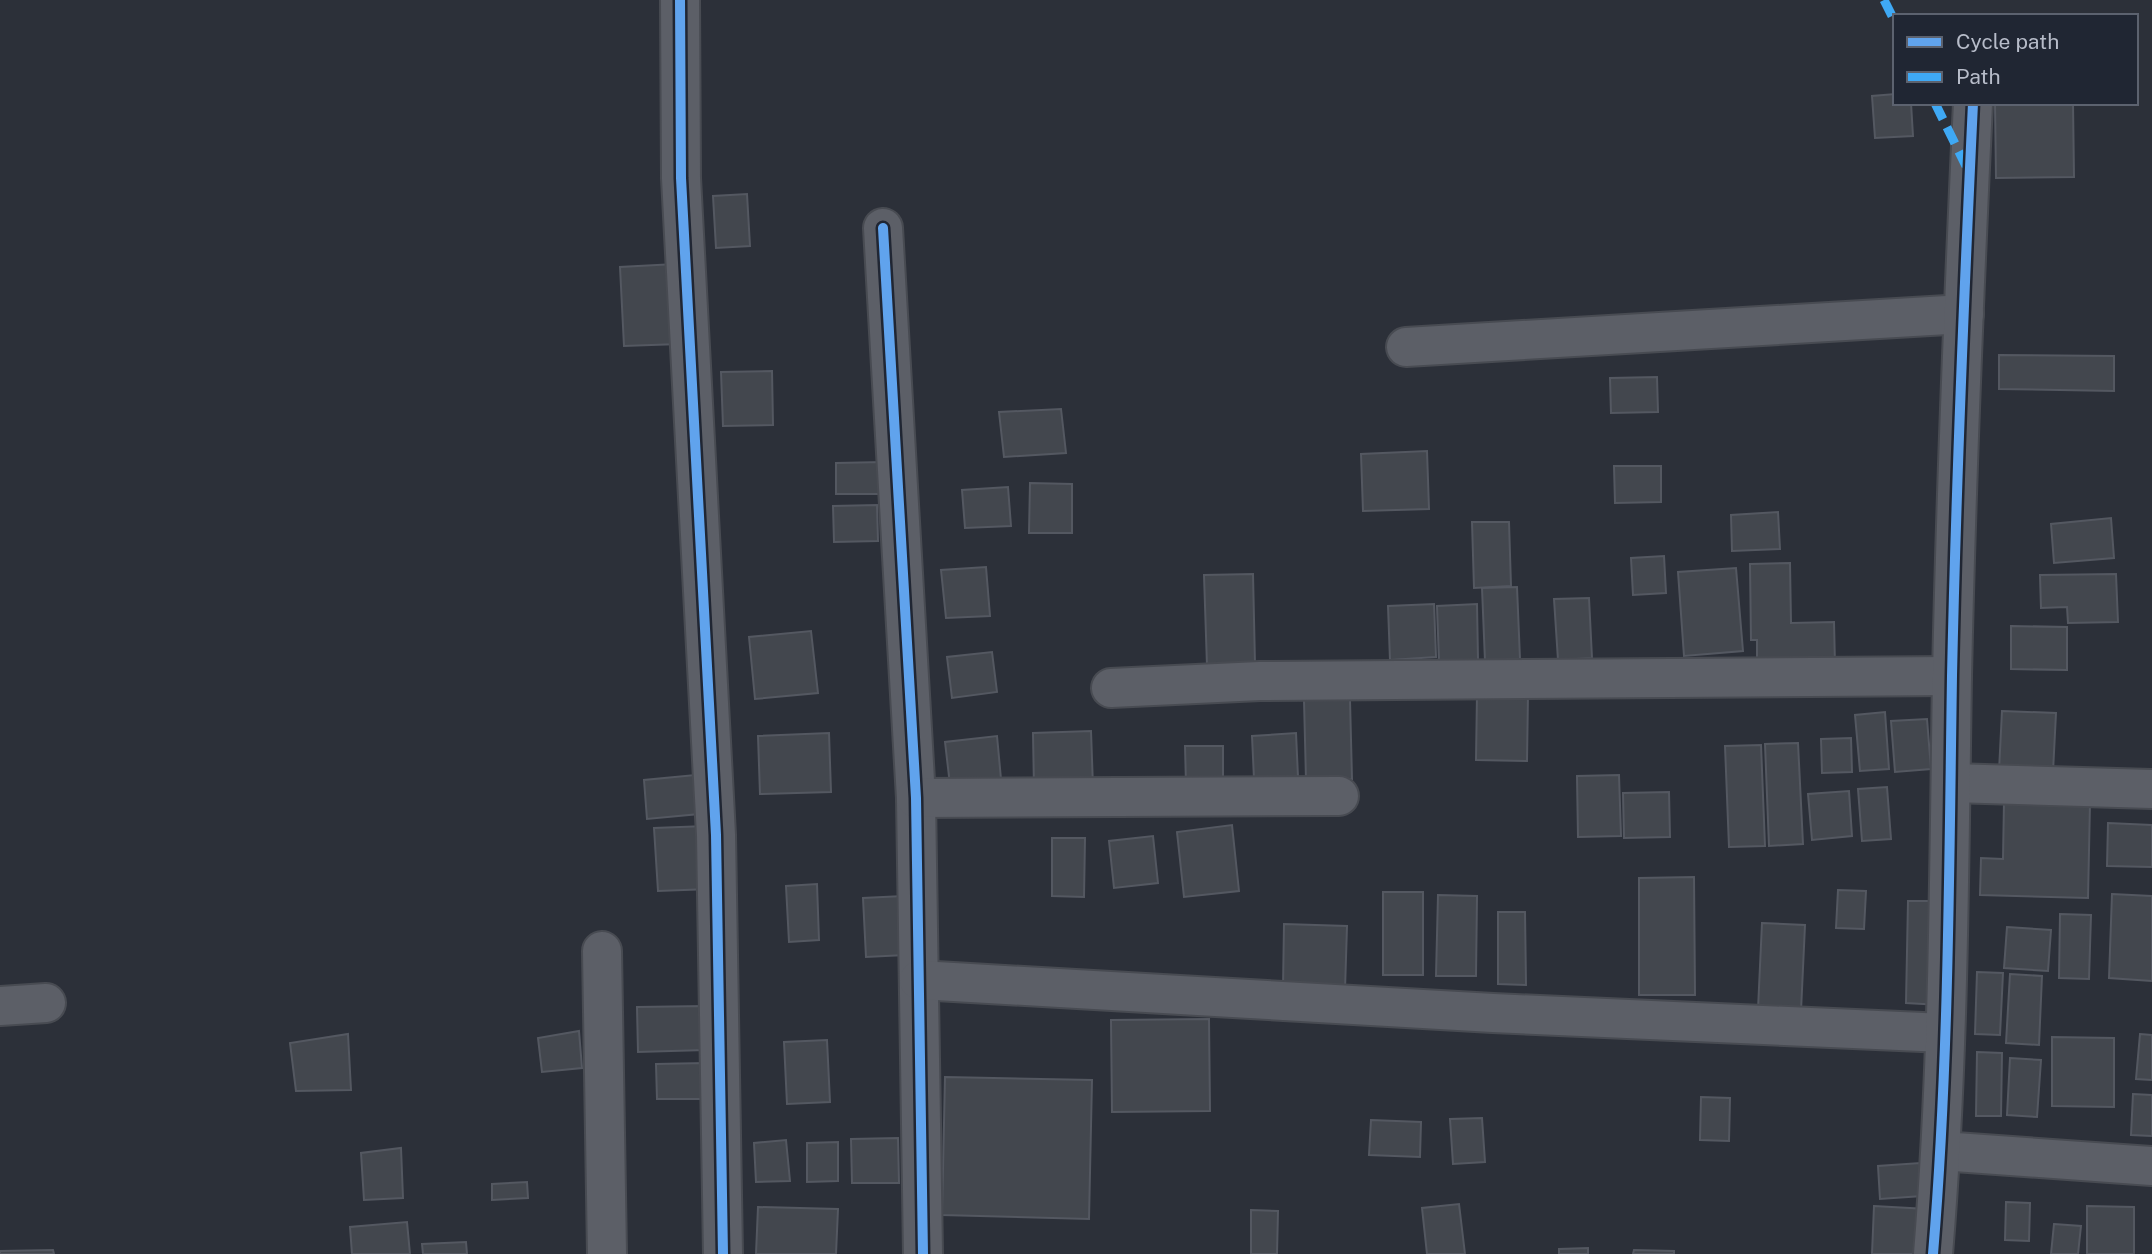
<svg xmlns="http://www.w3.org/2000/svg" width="2152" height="1254" viewBox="0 0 2152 1254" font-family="'Public Sans',sans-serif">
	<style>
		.building { fill: #43474e; stroke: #545861; stroke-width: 2 }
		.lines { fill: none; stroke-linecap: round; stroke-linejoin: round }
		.minor-casing { stroke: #484b52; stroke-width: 42 }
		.minor { stroke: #5c5f67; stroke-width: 38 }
		.quiet { stroke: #3fa9f5; stroke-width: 9; stroke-dasharray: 18 9; stroke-linecap: butt }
		.cycleway-casing { stroke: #202633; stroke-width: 15 }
		.cycleway { stroke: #60a3ed; stroke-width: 10 }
	</style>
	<rect width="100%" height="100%" fill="#2c3039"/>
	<!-- building -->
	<g class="building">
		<path d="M1895 94V103H1911L1913 136 1875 138 1872 96Z"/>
		<path d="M1995 103H2073L2074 177 1996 178Z"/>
		<path d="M747 194 750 246 716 248 713 196Z"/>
		<path d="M675 264 679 344 624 346 620 267Z"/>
		<path d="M1999 355 2114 356V391L1999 389Z"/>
		<path d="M772 371 773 425 723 426 721 372Z"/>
		<path d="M1657 377 1658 412 1611 413 1610 378Z"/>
		<path d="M1061 409 1066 453 1004 457 999 412Z"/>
		<path d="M1427 451 1429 509 1363 511 1361 454Z"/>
		<path d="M883 462 884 494H836V463Z"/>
		<path d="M1614 466H1661V502L1615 503Z"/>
		<path d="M1030 483 1072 484V533H1029Z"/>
		<path d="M1008 487 1011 526 965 528 962 490Z"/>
		<path d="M877 505 878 541 834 542 833 506Z"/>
		<path d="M1778 512 1780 549 1732 551 1731 515Z"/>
		<path d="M2111 518 2114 558 2054 563 2051 524Z"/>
		<path d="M1472 522H1509L1511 586 1474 588Z"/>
		<path d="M1664 556 1666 593 1633 595 1631 558Z"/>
		<path d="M1790 563 1791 623 1834 622 1835 665 1757 666V640H1751L1750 564Z"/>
		<path d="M986 567 990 616 946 618 941 570Z"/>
		<path d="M1736 568 1743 651 1684 656 1678 572Z"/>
		<path d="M1253 574 1255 664 1207 666 1204 575Z"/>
		<path d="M2116 574 2118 622 2068 623 2067 607 2041 608 2040 575Z"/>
		<path d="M1517 587 1520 659 1485 661 1482 588Z"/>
		<path d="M1589 598 1592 658 1558 660 1554 599Z"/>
		<path d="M1434 604 1436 657 1390 660 1388 606Z"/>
		<path d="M1477 604 1478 660 1439 661 1437 606Z"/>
		<path d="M2011 626 2067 627V670L2011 669Z"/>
		<path d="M811 631 818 693 755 699 749 637Z"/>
		<path d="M992 652 997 692 952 698 947 657Z"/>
		<path d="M1477 694H1528L1527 761 1476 760Z"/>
		<path d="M1304 700H1350L1352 779 1306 780Z"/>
		<path d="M2002 711 2056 713 2053 772 1999 771Z"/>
		<path d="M1885 712 1889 769 1860 771 1855 715Z"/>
		<path d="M1927 719 1931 769 1895 772 1891 721Z"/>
		<path d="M1091 731 1093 787 1034 789 1033 733Z"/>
		<path d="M829 733 831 792 760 794 758 736Z"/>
		<path d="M1296 733 1298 777 1254 779 1252 736Z"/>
		<path d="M997 736 1001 779 950 785 945 742Z"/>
		<path d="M1851 738 1852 772 1822 773 1821 739Z"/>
		<path d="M1798 743 1803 844 1769 846 1765 744Z"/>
		<path d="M1761 745 1765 846 1729 847 1725 746Z"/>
		<path d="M1185 746H1223V785H1186Z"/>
		<path d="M695 775 699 814 647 819 644 780Z"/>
		<path d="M1619 775 1621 836 1578 837 1577 776Z"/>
		<path d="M1887 787 1891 839 1862 841 1858 789Z"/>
		<path d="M1849 791 1852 836 1812 840 1808 794Z"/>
		<path d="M1669 792 1670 837 1624 838 1623 793Z"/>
		<path d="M2004 801 2090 803 2088 898 1980 895 1981 858 2003 859Z"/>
		<path d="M2108 823 2152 825V867L2107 866Z"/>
		<path d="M1232 825 1239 891 1184 897 1177 832Z"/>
		<path d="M706 826 710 889 658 891 654 828Z"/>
		<path d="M1153 836 1158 883 1114 888 1109 841Z"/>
		<path d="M1052 838H1085L1084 897 1052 896Z"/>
		<path d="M1694 877 1695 995H1639V878Z"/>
		<path d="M817 884 819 940 789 942 786 886Z"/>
		<path d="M1838 890 1866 891 1864 929 1836 928Z"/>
		<rect x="1383" y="892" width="40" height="83"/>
		<path d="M2112 894 2152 896V981L2109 978Z"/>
		<path d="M1438 895 1477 896 1476 976H1436Z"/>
		<path d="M903 896 905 955 866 957 863 898Z"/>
		<path d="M1908 901H1942L1940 1005 1906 1003Z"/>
		<path d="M1498 912H1525L1526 985 1498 984Z"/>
		<path d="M2060 914 2091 915 2089 979 2059 978Z"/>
		<path d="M1762 923 1805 925 1801 1011 1758 1009Z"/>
		<path d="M1284 924 1347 926 1345 990 1283 988Z"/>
		<path d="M2007 927 2051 930 2048 971 2004 968Z"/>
		<path d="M1977 972 2003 973 2000 1035 1975 1034Z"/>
		<path d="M2010 974 2042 976 2039 1045 2006 1043Z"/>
		<path d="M704 1006 705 1050 638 1052 637 1007Z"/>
		<path d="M1209 1019 1210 1111 1112 1112 1111 1020Z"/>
		<path d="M579 1031 582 1068 542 1072 538 1038Z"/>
		<path d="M348 1034 351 1090 296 1091 290 1043Z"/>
		<path d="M2140 1034 2152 1035V1080L2136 1079Z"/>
		<path d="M2052 1037 2114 1038V1107L2052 1106Z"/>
		<path d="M827 1040 830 1102 787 1104 784 1042Z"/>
		<path d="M1977 1052 2002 1053 2001 1116H1976Z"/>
		<path d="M2010 1058 2041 1060 2037 1117 2007 1115Z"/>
		<path d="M705 1063 706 1099H657L656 1064Z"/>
		<path d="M945 1077 1092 1080 1089 1219 942 1215Z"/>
		<path d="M2133 1094 2152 1095V1136L2131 1135Z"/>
		<path d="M1701 1097 1730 1098 1729 1141 1700 1140Z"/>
		<path d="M1482 1118 1485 1162 1453 1164 1450 1119Z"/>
		<path d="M1371 1120 1421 1122 1420 1157 1369 1155Z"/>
		<path d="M898 1138 899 1183H852L851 1139Z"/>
		<path d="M786 1140 790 1181 756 1182 754 1143Z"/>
		<path d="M838 1142V1181L807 1182V1143Z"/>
		<path d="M401 1148 403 1198 364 1200 361 1153Z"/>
		<path d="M1920 1163 1922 1196 1880 1199 1878 1166Z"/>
		<path d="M527 1182 528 1198 492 1200V1184Z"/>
		<path d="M2006 1202 2030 1203 2029 1241 2005 1240Z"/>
		<path d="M1459 1204 1465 1254H1427L1422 1208Z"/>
		<path d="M1874 1206 1927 1209 1925 1254H1872Z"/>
		<path d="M2087 1206 2134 1207V1254H2087Z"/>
		<path d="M758 1207 838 1209 836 1254H756Z"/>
		<path d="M1251 1210 1278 1211 1277 1254H1251Z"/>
		<path d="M407 1222 410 1254H352L350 1227Z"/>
		<path d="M2054 1224 2081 1226 2078 1254H2051Z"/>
		<path d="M466 1242 467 1254H423L422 1244Z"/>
		<path d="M1588 1248V1254H1559V1249Z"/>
		<path d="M53 1250 54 1254H0V1251Z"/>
		<path d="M1634 1250 1674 1251V1254H1633Z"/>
	</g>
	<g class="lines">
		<!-- minor casing -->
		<g class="minor-casing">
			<g id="minor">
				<path d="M680 0 681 178 716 835 723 1254"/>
				<path d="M883 228 916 798 923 1254"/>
				<path d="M1406 347 1964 314"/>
				<path d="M1111 688 1260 681 1952 676"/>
				<path d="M1952 783 2152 789"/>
				<path d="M916 798 1339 796"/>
				<path d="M602 951 607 1254"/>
				<path d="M919 980 1493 1013 1945 1033"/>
				<path d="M0 1006 46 1003"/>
				<path d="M1941 1151 2152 1166"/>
				<path d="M1933 1254C1949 1062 1949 869 1952 676 1956 485 1964 294 1973 103"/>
			</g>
		</g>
		<!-- minor -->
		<use href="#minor" class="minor"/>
		<!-- quiet -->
		<g class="quiet">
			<path d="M1884 0 1895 22"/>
			<path d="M1935 103 1966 166"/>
		</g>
		<!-- cycleway casing -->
		<g class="cycleway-casing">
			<g id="cycleway">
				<path d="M680 0 681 178 716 835 723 1254"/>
				<path d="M883 228 916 798 923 1254"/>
				<path d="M1933 1254C1949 1062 1949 869 1952 676 1956 485 1964 294 1973 103"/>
			</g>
		</g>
		<!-- cycleway -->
		<use href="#cycleway" class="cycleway"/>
	</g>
	<!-- legend -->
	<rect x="1893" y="14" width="245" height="91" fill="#202633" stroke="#5c626f" stroke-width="2"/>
	<rect x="1907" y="37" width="35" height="10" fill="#60a3ed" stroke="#5c626f" stroke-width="2"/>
	<text x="1956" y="49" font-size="21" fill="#b7bcc9">Cycle path</text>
	<rect x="1907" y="72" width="35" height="10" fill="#3fa9f5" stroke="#5c626f" stroke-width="2"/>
	<text x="1956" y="84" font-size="21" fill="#b7bcc9">Path</text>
</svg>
